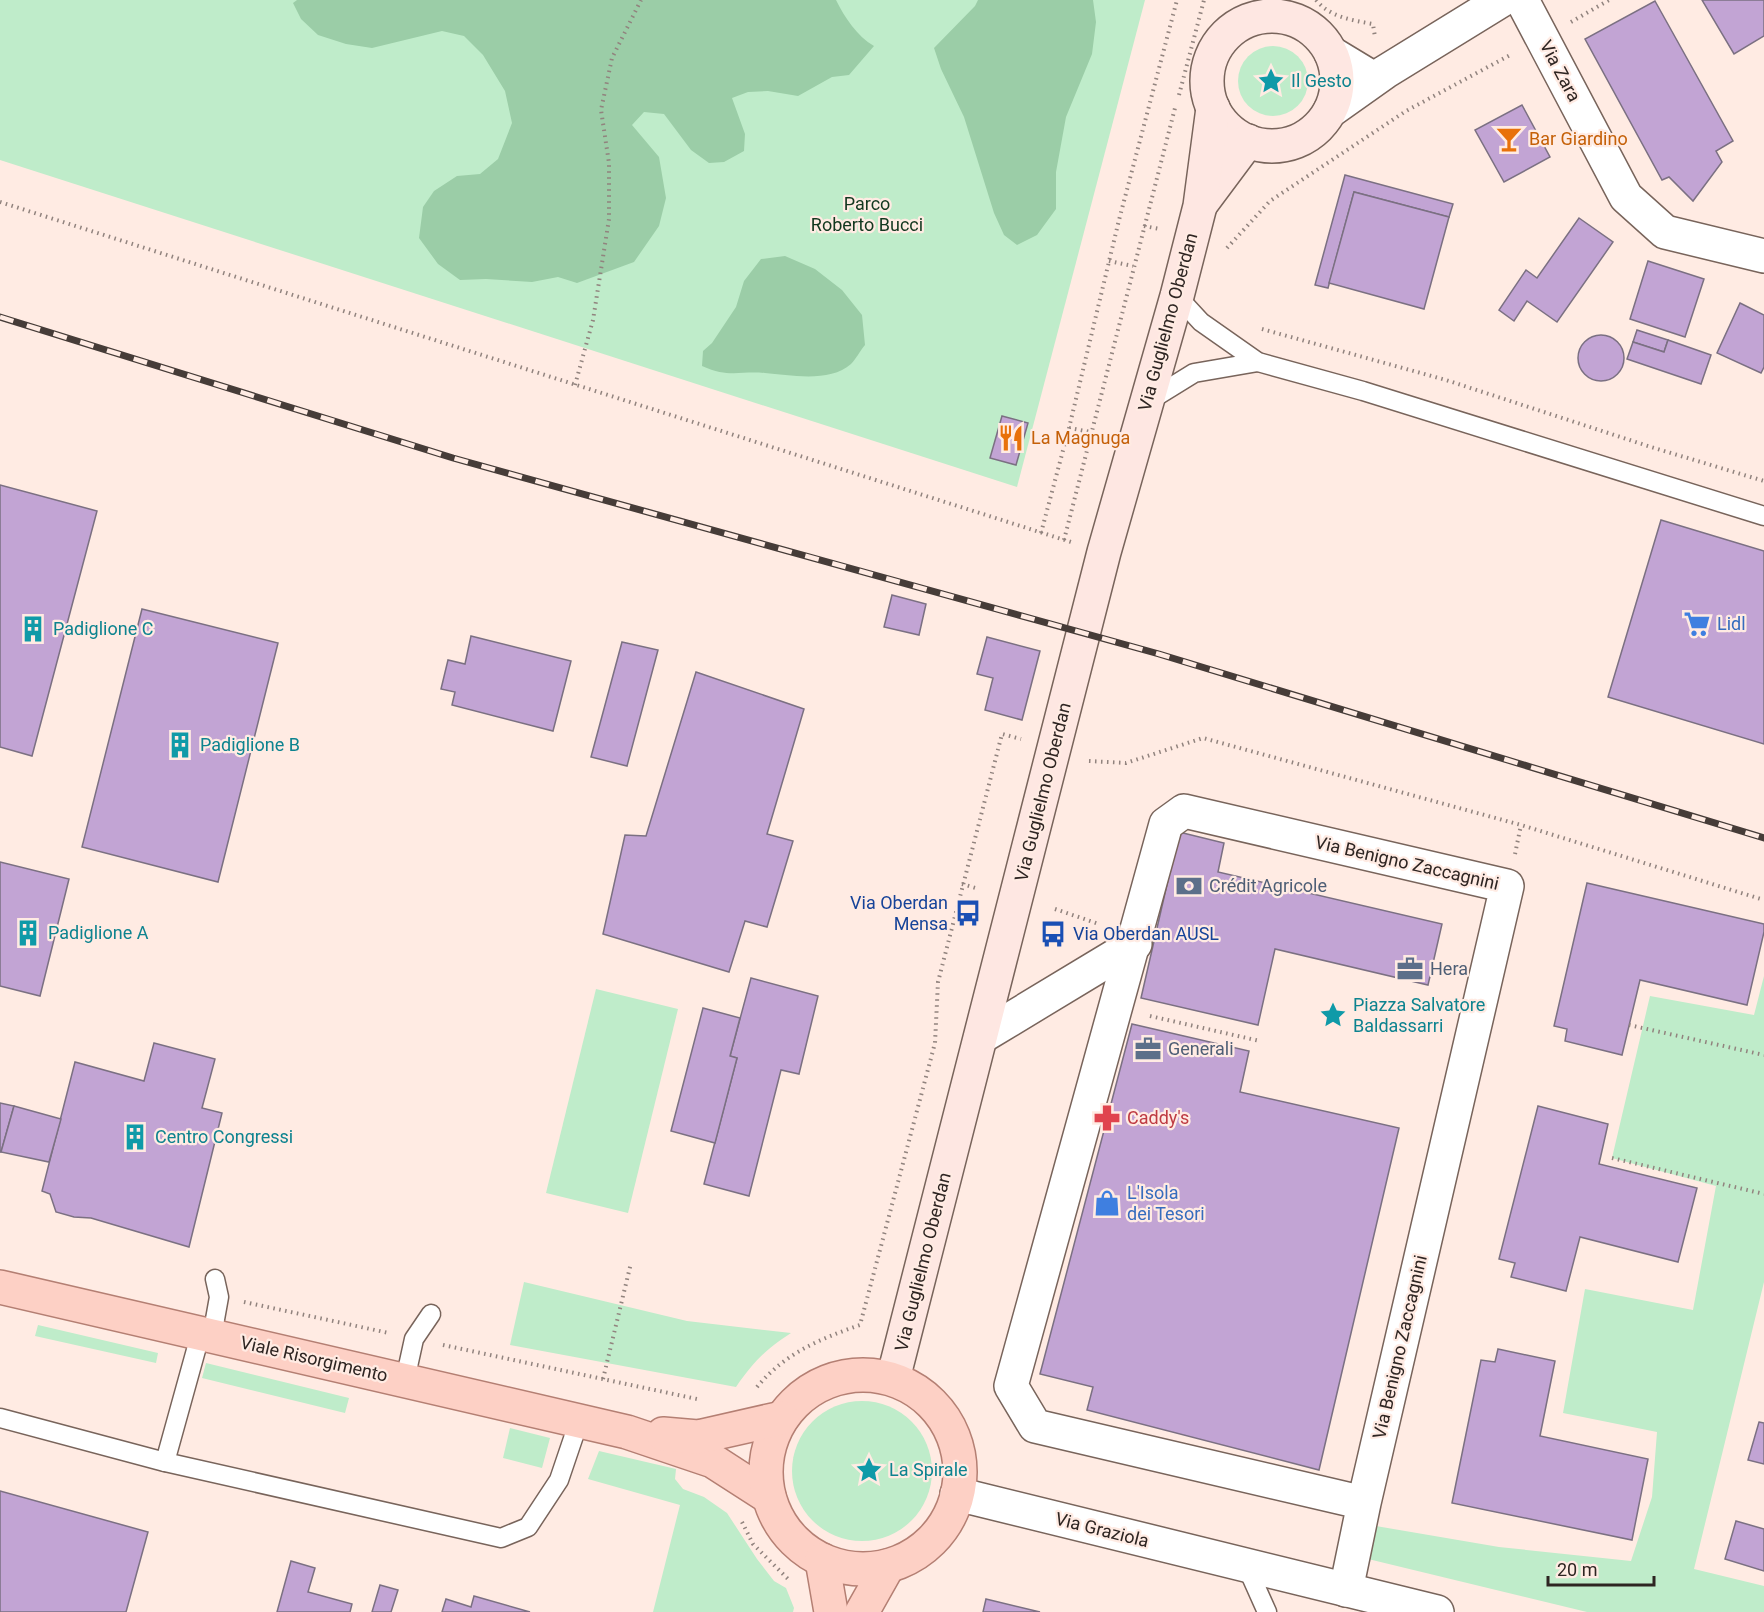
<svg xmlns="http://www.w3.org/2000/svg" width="1764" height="1612" viewBox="0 0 1764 1612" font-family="Roboto,sans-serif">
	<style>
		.green { fill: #bfecca }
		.forest { fill: #9bcda7 }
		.building { fill: #c2a4d4; stroke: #7b7082; stroke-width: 1.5 }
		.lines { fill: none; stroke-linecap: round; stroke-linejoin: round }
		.service-casing { stroke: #78645b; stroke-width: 21 }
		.minor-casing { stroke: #78645b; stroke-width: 36 }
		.secondary-casing { stroke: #78645b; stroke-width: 36 }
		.primary-casing { stroke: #b47f73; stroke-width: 36 }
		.path { stroke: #91837e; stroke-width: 4; stroke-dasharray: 1.5 4.5; stroke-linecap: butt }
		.service { stroke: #fff; stroke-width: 18 }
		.minor { stroke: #fff; stroke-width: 33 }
		.secondary { stroke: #fee7e2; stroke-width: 33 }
		.primary { stroke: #fdd0c5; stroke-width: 33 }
		.rail-casing { stroke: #463c38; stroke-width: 7 }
		.rail { stroke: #ffebe3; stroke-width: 4.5; stroke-dasharray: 14; stroke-linecap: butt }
		.labels { text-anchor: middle; stroke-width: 4.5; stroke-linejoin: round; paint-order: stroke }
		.street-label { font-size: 18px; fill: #2e2522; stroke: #ffebe3 }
		.culture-label { font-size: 18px; fill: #0d838f; stroke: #ffebe3; text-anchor: start }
		.food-label { font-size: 18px; fill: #c56008; stroke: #ffebe3; text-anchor: start }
		.park-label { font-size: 18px; fill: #12381f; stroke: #ffebe3 }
		.shop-label { font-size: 18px; fill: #366cbe; stroke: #ffebe3; text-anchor: start }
		.service-label { font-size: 18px; fill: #4e5e75; stroke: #ffebe3; text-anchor: start }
		.transit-label { font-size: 18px; fill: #164399; stroke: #ffebe3; text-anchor: end }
		.health-label { font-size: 18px; fill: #be3a42; stroke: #ffebe3; text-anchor: start }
	</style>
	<rect width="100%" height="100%" fill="#ffebe3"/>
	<!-- green -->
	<g class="green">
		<path d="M0 0H1145L1017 487 0 160Z"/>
		<circle cx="1273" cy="81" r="35"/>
		<path d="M1764 976V1282L1694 1569 1764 1586V1612H1587L1364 1558 1370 1525 1499 1547 1631 1561 1652 1497 1657 1432 1563 1413 1585 1289 1693 1310 1716 1186 1612 1158 1650 996 1754 1015Z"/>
		<path d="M596 989 678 1009 628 1213 546 1193Z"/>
		<path d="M524 1282 687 1321 791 1333C765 1350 754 1361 736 1387L510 1345Z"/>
		<path d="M38 1325 158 1353 156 1363 35 1336Z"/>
		<path d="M206 1363 349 1398 345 1413 202 1378Z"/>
		<circle cx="862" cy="1471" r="70"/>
		<path d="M510 1428 550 1438 542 1468 503 1458Z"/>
		<path d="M599 1451 676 1469 675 1479 683 1489 704 1497 727 1513 757 1559 774 1581 786 1588 794 1608 793 1612H653L680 1505 588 1479Z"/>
	</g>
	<!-- forest -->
	<g class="forest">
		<path d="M297 0H836C845 18 857 36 874 46L849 75 832 77 798 96 768 91 748 92 732 98 745 134 744 151 724 162 709 163 691 150 664 114 644 112 632 125 659 157 666 198 659 226 634 262 577 283 558 277 532 282 486 279 460 280 438 264 419 238 423 207 434 191 457 176 480 174 498 159 512 123 505 91 483 55 464 36 442 31 372 48 346 44 318 35 301 19 293 3Z"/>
		<path d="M978 0H1093L1096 22 1092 54 1066 117 1056 172V209L1037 235 1017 245 1004 235 994 213 964 117 941 69 934 48 975 6Z"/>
		<path d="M785 256 815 269 842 290 862 315 865 345C860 351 856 359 851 364 830 383 790 375 765 373 738 371 729 378 702 366L703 351 712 343 736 307 744 281 761 259Z"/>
	</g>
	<!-- building -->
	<g class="building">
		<path d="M1702 0H1764V36L1734 54Z"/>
		<path d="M1655 1 1733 141 1716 151 1722 162 1693 201 1669 177 1662 180 1585 39Z"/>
		<path d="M1522 105 1550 157 1504 182 1475 130Z"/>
		<path d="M1345 175 1453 204 1449 217 1354 192 1328 288 1315 285Z"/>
		<path d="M1354 192 1449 217 1424 309 1329 283Z"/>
		<path d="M1579 218 1613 242 1557 322 1527 301 1514 321 1499 310 1526 270 1537 278Z"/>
		<path d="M1648 261 1704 279 1685 337 1630 319Z"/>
		<path d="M1740 303 1764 315V367L1761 373 1717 353Z"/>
		<path d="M1637 330 1668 340 1664 352 1633 342Z"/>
		<circle cx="1601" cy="358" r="23"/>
		<path d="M1668 340 1711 355 1701 384 1627 359 1633 342 1664 352Z"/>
		<path d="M1002 416 1028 423 1016 465 990 458Z"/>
		<path d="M0 485 97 511 32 756 0 747Z"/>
		<path d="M1661 520 1764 551V744L1608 697Z"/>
		<path d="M892 595 926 604 919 635 884 627Z"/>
		<path d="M142 609 278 643 218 882 82 847Z"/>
		<path d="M471 636 571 661 553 731 452 705 455 692 441 689 448 660 465 664Z"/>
		<path d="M987 637 1040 651 1022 720 985 710 993 678 977 674Z"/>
		<path d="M622 642 658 650 627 766 591 757Z"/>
		<path d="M696 672 804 709 767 834 793 841 767 927 745 921 729 972 603 934 625 835 646 836Z"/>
		<path d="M1179 832 1224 843 1218 872 1442 924 1428 985 1275 949 1258 1025 1141 998Z"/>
		<path d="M0 862 69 879 40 996 0 986Z"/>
		<path d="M1587 883 1764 924V932L1747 1005 1640 980 1622 1055 1565 1041 1567 1029 1554 1026Z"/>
		<path d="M751 978 818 996 799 1074 781 1070 749 1196 704 1184 737 1058 730 1056Z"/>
		<path d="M703 1008 740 1018 730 1056 737 1058 715 1143 671 1131Z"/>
		<path d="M1132 1024 1249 1051 1240 1092 1399 1128 1319 1470 1087 1410 1093 1387 1040 1374Z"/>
		<path d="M154 1043 215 1059 202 1108 222 1113 189 1247 91 1218 74 1217 56 1212 50 1194 42 1191 75 1062 144 1081Z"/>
		<path d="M0 1103 14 1106 1 1152H0Z"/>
		<path d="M14 1106 61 1119 49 1162 1 1152Z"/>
		<path d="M1538 1106 1608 1124 1599 1164 1697 1188 1678 1262 1580 1237 1566 1291 1511 1277 1515 1263 1499 1259Z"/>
		<path d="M1498 1349 1555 1361 1540 1436 1648 1459 1632 1540 1452 1503 1481 1360 1495 1362Z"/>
		<path d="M1759 1422 1764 1423V1464L1748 1460Z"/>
		<path d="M0 1491 148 1532 126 1612H0Z"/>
		<path d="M1736 1521 1764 1529V1571L1725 1559Z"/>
		<path d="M291 1561 315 1568 308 1592 352 1604 350 1612H277Z"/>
		<path d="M380 1585 398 1590 391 1612H372Z"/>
		<path d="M474 1596 530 1612H442L446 1599 471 1607Z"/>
		<path d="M986 1599 1040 1612H983Z"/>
	</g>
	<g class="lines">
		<!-- service casing -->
		<g class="service-casing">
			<g id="service">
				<path d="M1177 296 1201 322 1258 362 1363 391 1764 516"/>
				<path d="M1147 402 1194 373 1258 362"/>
				<path d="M212 1336 219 1297 215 1279"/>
				<path d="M405 1380 414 1339 431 1314"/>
				<path d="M0 1418 165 1462 501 1538 528 1527 559 1480 579 1421"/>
				<path d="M165 1462 201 1332"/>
				<path d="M1246 1565 1267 1612"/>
			</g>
		</g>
		<!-- minor casing -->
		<g class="minor-casing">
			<g id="minor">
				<path d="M1522 0 1626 197 1665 232 1764 256"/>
				<path d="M1331 53 1374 79"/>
				<path d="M1330 111 1385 72 1502 0"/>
				<path d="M981 1037 1135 944"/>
				<path d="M957 1494 1437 1612"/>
				<path d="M1346 1590 1364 1503 1507 886 1184 811 1166 824 1011 1386 1035 1426 1364 1503"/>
			</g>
		</g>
		<!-- secondary casing -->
		<g class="secondary-casing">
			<g id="secondary">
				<circle cx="1272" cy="81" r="65"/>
				<path d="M1201 204 1248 141"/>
				<path d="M893 1379 1104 552 1177 296 1200 206 1213 108"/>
			</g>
		</g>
		<!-- primary casing -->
		<g class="primary-casing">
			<g id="primary">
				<path d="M0 1287 627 1432 713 1461 769 1497"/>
				<circle cx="863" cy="1472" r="97"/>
				<path d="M663 1434 698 1437 782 1418"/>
				<path d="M822 1560 831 1612"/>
				<path d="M862 1612 888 1566"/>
			</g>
		</g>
		<!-- path -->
		<g class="path">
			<path d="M1316 0C1330 17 1351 20 1373 24L1375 37"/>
			<path d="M1571 22 1609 0"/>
			<path d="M1179 95 1204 0"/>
			<path d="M0 202 1071 542"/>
			<path d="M1144 226 1160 229"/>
			<path d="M1227 248 1270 201 1406 111 1512 54"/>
			<path d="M1109 261 1133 266"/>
			<path d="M1262 329 1446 380 1651 447 1764 481"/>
			<path d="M575 385 593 320 609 219V163L601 110 612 58 641 0"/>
			<path d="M1069 428 1091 432"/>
			<path d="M1041 533 1069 428 1119 220 1177 0"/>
			<path d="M1064 540 1175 108"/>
			<path d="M1089 761 1126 763 1203 738 1521 825 1764 900"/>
			<path d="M1515 854 1521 825"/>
			<path d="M962 884 979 889"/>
			<path d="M1055 909 1099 924"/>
			<path d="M1150 1016 1260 1041"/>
			<path d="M1629 1025 1764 1055"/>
			<path d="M1612 1158 1764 1194"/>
			<path d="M244 1302 389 1333"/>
			<path d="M443 1345 697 1399"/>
			<path d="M603 1379 631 1263"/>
			<path d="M757 1387C785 1353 820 1339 860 1325L935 1043 938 982 1002 734 1021 739"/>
			<path d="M742 1522 753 1544 789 1580"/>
		</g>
		<!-- service -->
		<use href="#service" class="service"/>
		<!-- minor -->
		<use href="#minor" class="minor"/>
		<!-- secondary -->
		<use href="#secondary" class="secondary"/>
		<!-- primary -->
		<use href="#primary" class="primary"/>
		<!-- rail casing -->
		<g class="rail-casing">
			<path id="rail" d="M0 317 453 458 1159 654 1764 838"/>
		</g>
		<!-- rail -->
		<use href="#rail" class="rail"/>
	</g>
	<!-- icons -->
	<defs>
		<g id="sight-bare" transform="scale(2.07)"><path d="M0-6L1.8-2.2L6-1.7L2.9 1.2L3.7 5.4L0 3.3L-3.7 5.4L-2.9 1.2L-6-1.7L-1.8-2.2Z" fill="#0f9aa8" stroke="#ffebe3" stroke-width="2.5" paint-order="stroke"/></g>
		<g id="bar-bare" transform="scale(2.07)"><path d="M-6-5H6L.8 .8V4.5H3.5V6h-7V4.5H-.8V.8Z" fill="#e8710a" stroke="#ffebe3" stroke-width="2.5" paint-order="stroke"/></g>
		<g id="restaurant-bare" transform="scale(2.07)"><path d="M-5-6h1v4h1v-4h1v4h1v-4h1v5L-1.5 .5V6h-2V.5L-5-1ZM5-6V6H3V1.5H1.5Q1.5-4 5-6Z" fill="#e8710a" stroke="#ffebe3" stroke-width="2.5" paint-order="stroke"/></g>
		<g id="supermarket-bare" transform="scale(2.07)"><path d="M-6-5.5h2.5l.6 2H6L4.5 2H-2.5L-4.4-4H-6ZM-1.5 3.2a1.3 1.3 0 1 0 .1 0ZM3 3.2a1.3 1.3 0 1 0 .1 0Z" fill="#3f7fe0" stroke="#ffebe3" stroke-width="2.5" paint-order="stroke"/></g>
		<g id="building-bare" transform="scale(2.07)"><path d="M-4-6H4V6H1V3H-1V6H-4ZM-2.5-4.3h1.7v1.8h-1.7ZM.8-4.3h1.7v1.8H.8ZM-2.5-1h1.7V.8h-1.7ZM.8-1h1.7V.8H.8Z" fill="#0f9aa8" stroke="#ffebe3" stroke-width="2.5" paint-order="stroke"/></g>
		<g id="bank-bare" transform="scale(2.07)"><path d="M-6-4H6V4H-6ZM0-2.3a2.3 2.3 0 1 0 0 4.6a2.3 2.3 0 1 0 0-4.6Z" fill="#5c6f8a" stroke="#ffebe3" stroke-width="2.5" paint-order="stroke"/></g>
		<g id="bus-bare" transform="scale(2.07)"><path d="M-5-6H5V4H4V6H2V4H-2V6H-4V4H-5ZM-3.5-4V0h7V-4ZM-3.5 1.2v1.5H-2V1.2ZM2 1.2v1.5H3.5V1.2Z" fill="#1a4fb4" stroke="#ffebe3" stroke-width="2.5" paint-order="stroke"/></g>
		<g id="office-bare" transform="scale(2.07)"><path d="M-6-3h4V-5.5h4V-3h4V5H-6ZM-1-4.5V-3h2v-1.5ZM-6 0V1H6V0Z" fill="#5c6f8a" stroke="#ffebe3" stroke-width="2.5" paint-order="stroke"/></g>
		<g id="pharmacy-bare" transform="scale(2.07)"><path d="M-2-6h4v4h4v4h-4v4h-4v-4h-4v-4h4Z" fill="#e0444e" stroke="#ffebe3" stroke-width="2.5" paint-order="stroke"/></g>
		<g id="shop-bare" transform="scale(2.07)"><path d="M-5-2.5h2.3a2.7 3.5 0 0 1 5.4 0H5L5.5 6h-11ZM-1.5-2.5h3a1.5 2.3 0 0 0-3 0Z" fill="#3f7fe0" stroke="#ffebe3" stroke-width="2.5" paint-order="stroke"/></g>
	</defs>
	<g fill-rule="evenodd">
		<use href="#sight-bare" x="1271" y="81"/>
		<use href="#bar-bare" x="1509" y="139"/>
		<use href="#restaurant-bare" x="1011" y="438"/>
		<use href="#supermarket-bare" x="1697" y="624"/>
		<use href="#building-bare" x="33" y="629"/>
		<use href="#building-bare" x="180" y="745"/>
		<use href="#bank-bare" x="1189" y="886"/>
		<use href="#bus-bare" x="968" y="913"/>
		<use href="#building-bare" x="28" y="933"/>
		<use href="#bus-bare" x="1053" y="934"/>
		<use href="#office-bare" x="1410" y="969"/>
		<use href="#sight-bare" x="1333" y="1015"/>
		<use href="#office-bare" x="1148" y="1049"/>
		<use href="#pharmacy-bare" x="1107" y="1118"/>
		<use href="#building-bare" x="135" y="1137"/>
		<use href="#shop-bare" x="1107" y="1203"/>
		<use href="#sight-bare" x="869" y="1470"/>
	</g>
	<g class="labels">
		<!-- street labels -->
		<g class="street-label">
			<text transform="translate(1560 71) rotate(62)" y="6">Via Zara</text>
			<text transform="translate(1168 322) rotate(-75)" y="6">Via Guglielmo Oberdan</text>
			<text transform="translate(1043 792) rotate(-76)" y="6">Via Guglielmo Oberdan</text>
			<text transform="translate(1407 863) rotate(13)" y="6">Via Benigno Zaccagnini</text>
			<text transform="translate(923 1262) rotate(-76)" y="6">Via Guglielmo Oberdan</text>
			<text transform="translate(1400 1347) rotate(-77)" y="6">Via Benigno Zaccagnini</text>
			<text transform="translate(314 1359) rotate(13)" y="6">Viale Risorgimento</text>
			<text transform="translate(1102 1530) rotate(14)" y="6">Via Graziola</text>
		</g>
		<!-- culture labels -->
		<g class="culture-label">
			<text x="1291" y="87">Il Gesto</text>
			<text x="53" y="635">Padiglione C</text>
			<text x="200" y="751">Padiglione B</text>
			<text x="48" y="939">Padiglione A</text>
			<text x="1353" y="1011">Piazza Salvatore<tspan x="1353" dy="21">Baldassarri</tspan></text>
			<text x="155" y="1143">Centro Congressi</text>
			<text x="889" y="1476">La Spirale</text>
		</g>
		<!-- food labels -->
		<g class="food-label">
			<text x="1529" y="145">Bar Giardino</text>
			<text x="1031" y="444">La Magnuga</text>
		</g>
		<!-- park labels -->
		<g class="park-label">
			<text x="867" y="210">Parco<tspan x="867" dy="21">Roberto Bucci</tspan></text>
		</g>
		<!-- shop labels -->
		<g class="shop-label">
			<text x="1717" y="630">Lidl</text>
			<text x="1127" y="1199">L'Isola<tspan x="1127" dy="21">dei Tesori</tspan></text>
		</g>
		<!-- service labels -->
		<g class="service-label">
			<text x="1209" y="892">Crédit Agricole</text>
			<text x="1430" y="975">Hera</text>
			<text x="1168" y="1055">Generali</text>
		</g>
		<!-- transit labels -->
		<g class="transit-label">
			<text x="948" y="909">Via Oberdan<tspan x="948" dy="21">Mensa</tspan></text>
			<text x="1073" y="940" text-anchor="start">Via Oberdan AUSL</text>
		</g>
		<!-- health labels -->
		<g class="health-label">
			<text x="1127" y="1124">Caddy's</text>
		</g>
	</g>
	<!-- scale -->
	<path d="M1548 1576v9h106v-9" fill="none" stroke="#2e2522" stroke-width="3"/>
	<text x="1557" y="1576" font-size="18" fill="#2e2522" stroke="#ffebe3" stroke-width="4.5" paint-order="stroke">20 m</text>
</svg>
